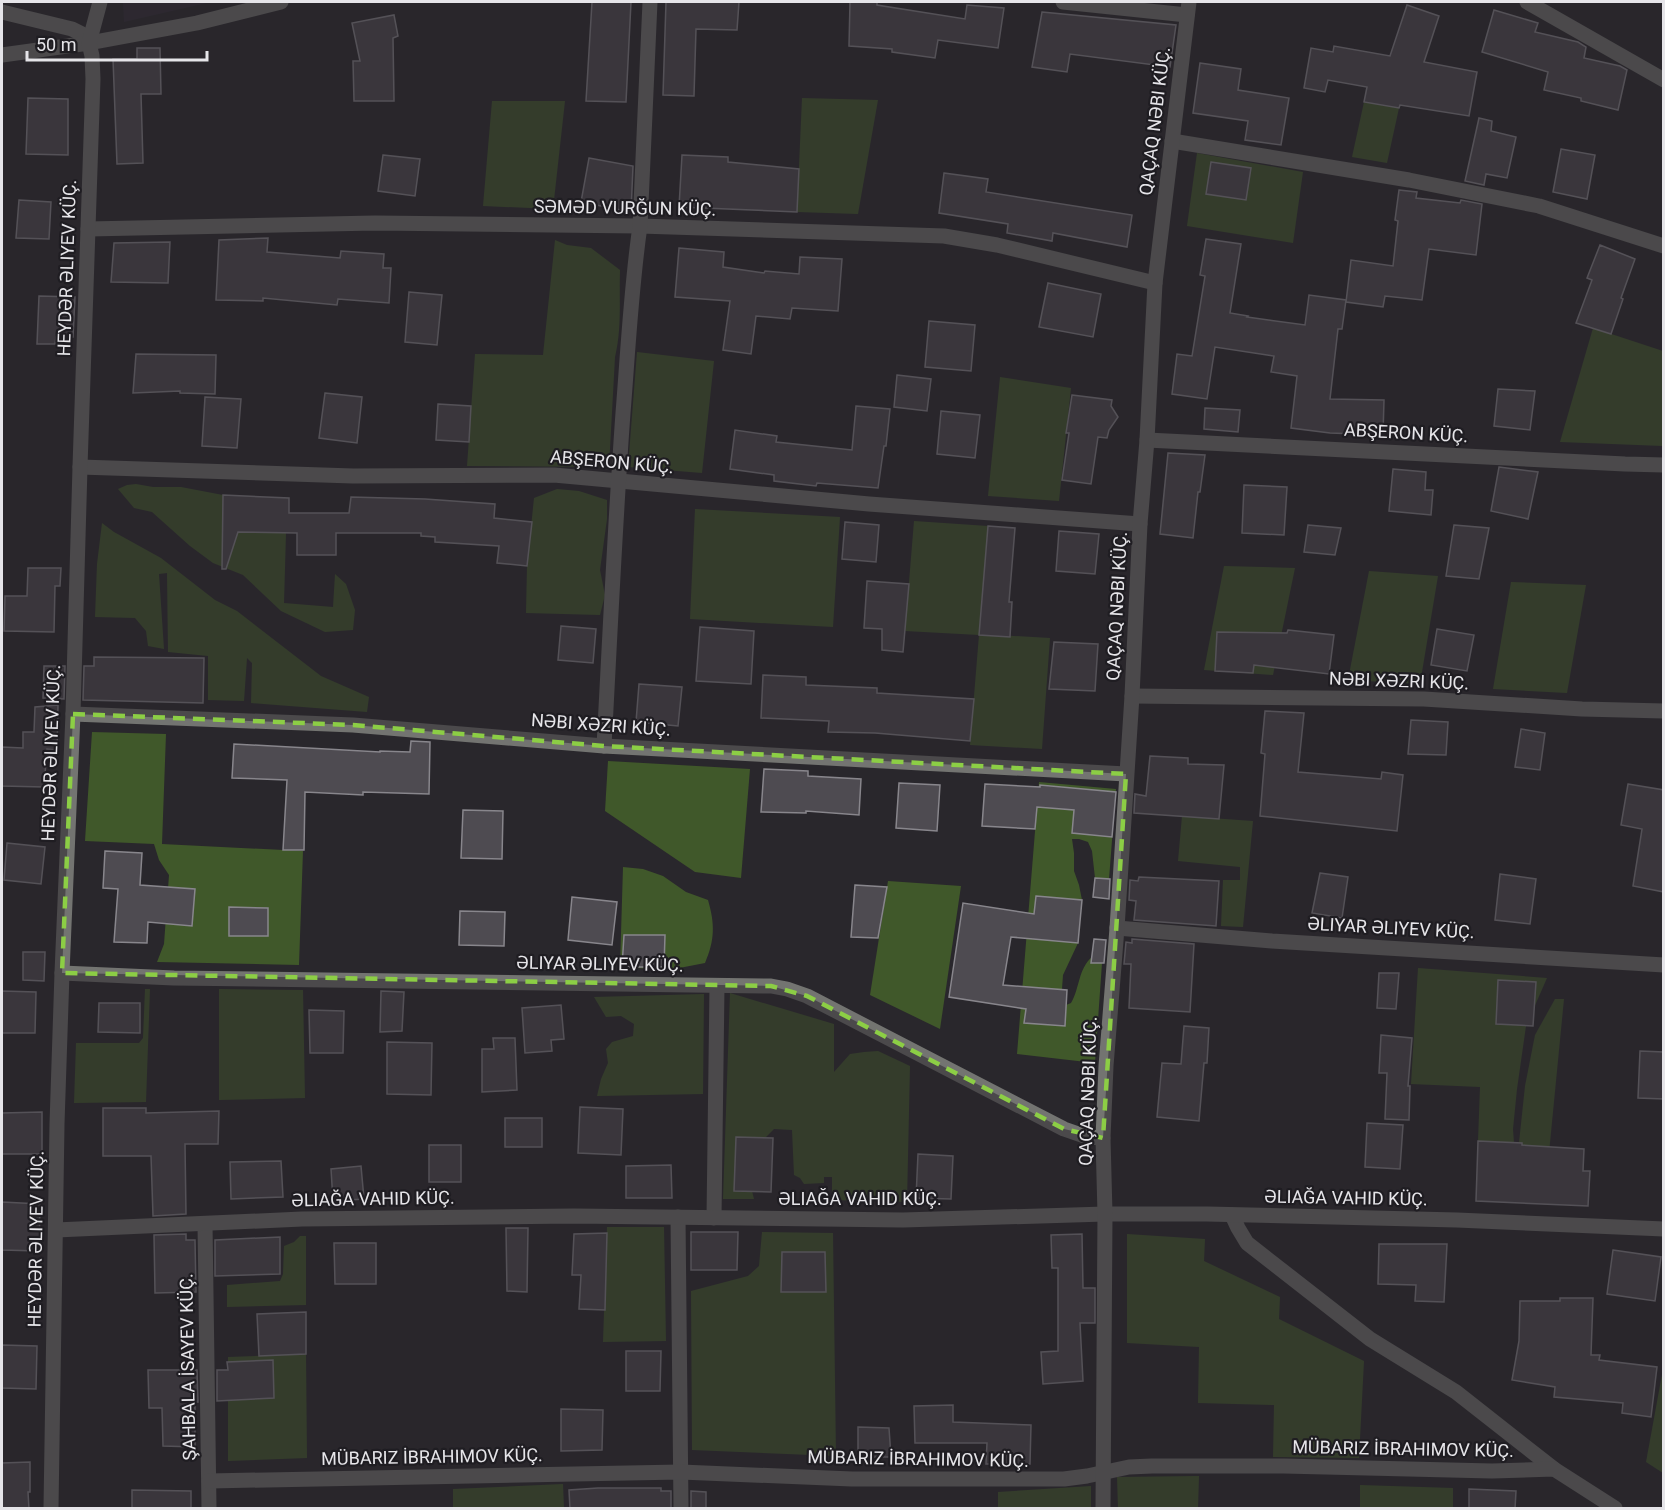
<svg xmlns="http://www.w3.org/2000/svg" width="1665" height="1510" viewBox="0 0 1665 1510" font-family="Roboto,sans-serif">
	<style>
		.built { fill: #312c37 }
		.green { fill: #40582a }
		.building { fill: #4e4b51; stroke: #88868c; stroke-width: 1.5 }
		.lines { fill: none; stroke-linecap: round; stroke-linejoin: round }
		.minor { stroke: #737471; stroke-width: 15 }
		.marked { fill: none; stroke: #8cce45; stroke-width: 4.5; stroke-dasharray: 12 8; stroke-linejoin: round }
		.labels { text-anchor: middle; stroke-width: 4.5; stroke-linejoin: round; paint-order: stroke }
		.street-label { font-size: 18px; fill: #e6e5e9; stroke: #1f1d22 }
	</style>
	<rect width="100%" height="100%" fill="#29272c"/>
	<!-- built -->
	<path class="built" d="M123 2H211L124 22Z"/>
	<!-- green -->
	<g class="green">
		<path d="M802 98 878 100 858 214 797 212Z"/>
		<path d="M492 101H565L553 209 483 206Z"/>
		<path d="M1364 102 1399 108 1387 163 1352 157Z"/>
		<path d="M1197 153 1303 172 1293 243 1187 226Z"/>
		<path d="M555 240 567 245 591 248 620 270C619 300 622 328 615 357L609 467 467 466 475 354 543 355Z"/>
		<path d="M1593 328 1663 351V446L1560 442Z"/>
		<path d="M637 352 714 361 702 473 628 467Z"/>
		<path d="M1000 377 1071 388 1059 501 988 496Z"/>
		<path d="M136 484 153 487H181L223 495V537H236L238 532 286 533 284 603 333 607 335 574 346 584 355 610 353 630 325 632 281 611 243 575 213 563 190 546 152 512 134 508 118 489 127 485Z"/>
		<path d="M557 489 579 491 607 500V519L600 570 605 595 600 615 526 613 527 566 534 498Z"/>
		<path d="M695 509 840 517 833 627 690 619Z"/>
		<path d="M914 521 988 526 979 634 1050 638 1042 749 970 745 979 635 905 631Z"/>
		<path d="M102 523 114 532 161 558 215 600 237 611 321 676 369 697 367 712 251 703 252 663 247 658 244 701 208 700V656L168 652 167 573 159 574 164 649 148 646 146 631 135 618 95 617 97 564Z"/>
		<path d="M1224 566 1295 568 1273 675 1204 670Z"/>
		<path d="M1369 571 1438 576 1420 684 1348 680Z"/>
		<path d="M1511 582 1586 585 1567 693 1493 689Z"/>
		<path d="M92 732 166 734 162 844 303 851 299 965 157 962 164 944 169 875 159 860 154 844 85 841Z"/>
		<path d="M608 761 750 769 741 878 695 872 605 811Z"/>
		<path d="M1039 782 1116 789 1109 879 1095 878 1092 851 1088 842 1079 839H1072L1074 853V871L1079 885 1082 900 1078 943 1063 975 1062 989 1067 990 1066 1005 1071 1003C1080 988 1078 969 1092 957L1091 963H1102L1095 1063 1017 1054Z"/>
		<path d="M1182 816 1253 821 1243 927 1221 926 1223 880H1240V867L1178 861Z"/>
		<path d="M623 867 643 869 663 876 686 892 708 900C715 924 715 940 705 963L669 970 620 967Z"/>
		<path d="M888 881 961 886 940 1029 870 995Z"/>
		<path d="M1418 968 1547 978 1526 1026 1517 1089 1513 1129 1514 1143 1478 1141 1480 1087 1411 1084Z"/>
		<path d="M145 989H150L146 1102 74 1103 76 1043H139L143 1038Z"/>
		<path d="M219 989 303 990 305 1098 219 1100Z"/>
		<path d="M730 993 834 1024V1072L850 1054 864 1052 878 1051 910 1066 907 1202 832 1200V1177H824V1183L804 1184 800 1178 794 1175 792 1130 774 1129 765 1138 752 1191 754 1199H723Z"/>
		<path d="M704 994 703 1094 597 1096 601 1079 608 1063 606 1049 612 1042 633 1036 634 1024 621 1016 606 1017 594 997Z"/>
		<path d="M1555 999H1564L1545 1194 1516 1171 1525 1086 1535 1035Z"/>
		<path d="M607 1227H664L666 1341 603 1342Z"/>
		<path d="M762 1232 833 1233 836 1456 692 1450 691 1291 748 1276 759 1266Z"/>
		<path d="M1127 1234 1205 1239 1204 1261 1280 1297 1279 1319 1364 1361 1359 1458 1273 1457 1274 1405 1198 1403 1199 1347 1127 1343Z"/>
		<path d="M300 1236H306V1305L227 1307V1285L280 1281 283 1274 284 1246 294 1242Z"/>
		<path d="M306 1354 307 1458 228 1461V1357Z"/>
		<path d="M1663 1369 1664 1473H1663L1646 1462Z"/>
		<path d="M1199 1476 1198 1508H1118L1117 1477Z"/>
		<path d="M563 1484 564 1508H453V1489Z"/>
		<path d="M1360 1485 1453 1488V1508H1360Z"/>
		<path d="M1091 1486V1508H998V1492Z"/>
	</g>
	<!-- building -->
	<g class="building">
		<path d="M592 2H631L626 102 586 101Z"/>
		<path d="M666 2H739L737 30 696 29 694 96 663 95Z"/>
		<path d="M850 2H877V5L965 19 967 5 1004 8 998 48 938 40 935 58 892 52V49L849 46Z"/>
		<path d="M1407 5 1439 16 1424 62 1477 72 1469 116 1400 105 1399 108 1364 102 1367 87 1328 80 1325 92 1304 88 1311 48 1333 52 1334 46 1390 56Z"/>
		<path d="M1494 10 1538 23 1535 32 1578 42 1586 47 1584 58 1620 66 1627 70 1618 110 1581 101V98L1544 90 1548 72 1482 52Z"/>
		<path d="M1042 12 1176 25 1170 67 1070 54 1067 72 1032 67Z"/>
		<path d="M394 15 398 36 393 38 394 101H354L353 61H360L352 23Z"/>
		<path d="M137 48H160L161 94H141L143 163 117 164 113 59H137Z"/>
		<path d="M1200 63 1241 69 1238 90 1289 98 1281 145 1245 140 1248 121 1193 113Z"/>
		<path d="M28 98 68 99V155L26 154Z"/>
		<path d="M1479 118 1492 121 1491 131 1516 137 1507 178 1486 174 1484 185 1465 181Z"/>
		<path d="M1561 149 1595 155 1587 199 1553 192Z"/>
		<path d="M383 155 420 159 415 196 378 191Z"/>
		<path d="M682 155 728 157V162L799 169 797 212 679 207Z"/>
		<path d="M589 158 633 166 631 212 581 202Z"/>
		<path d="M1211 162 1251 168 1246 200 1206 194Z"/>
		<path d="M944 173 988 179 986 192 1132 215 1127 247 1053 233 1052 241 1007 233 1008 224 939 213Z"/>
		<path d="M1399 190 1417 192 1416 198 1460 203 1461 200 1482 204 1476 255 1429 249 1422 300 1385 296 1383 307 1346 302 1351 260 1393 266 1398 221 1395 220Z"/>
		<path d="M19 200 51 202 49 239 16 238Z"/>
		<path d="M268 238 267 252 340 258 341 251 384 254 383 268H391L389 303 338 299 337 305 263 298V301L216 300 219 240Z"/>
		<path d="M1206 239 1241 244 1230 313 1248 316 1247 317 1305 325 1309 295 1346 300 1342 329H1338L1330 399 1384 400 1383 435 1330 433 1291 428 1297 376 1271 372 1274 356 1215 347 1207 399 1172 394 1177 354 1192 356 1205 276 1200 275Z"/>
		<path d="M170 242 168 283 111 282 114 243Z"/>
		<path d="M1600 245 1635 259 1621 298 1623 299 1611 334 1576 323 1592 280 1587 278Z"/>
		<path d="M679 248 724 252 723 267 764 273 765 271 799 274 800 257 842 259 838 311 792 308 790 319 756 316 751 354 723 350 730 301 675 297Z"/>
		<path d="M1048 283 1101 294 1093 337 1039 327Z"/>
		<path d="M409 292 442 295 437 345 405 342Z"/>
		<path d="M39 296 75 297 73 337H56L55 344H37Z"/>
		<path d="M929 321 975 325 971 371 925 367Z"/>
		<path d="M136 354 216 355 215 394 180 393V391L133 393Z"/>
		<path d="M897 375 931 379 927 411 894 407Z"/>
		<path d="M1498 389 1535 391 1530 430 1494 426Z"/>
		<path d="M325 393 362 397 357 443 319 438Z"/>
		<path d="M1072 395 1112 400 1111 406 1118 417 1109 430 1107 438 1098 437 1091 484 1062 480 1069 433H1066Z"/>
		<path d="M205 397 241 399 237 448 202 446Z"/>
		<path d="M438 404 471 406 469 442 436 440Z"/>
		<path d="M856 406 890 409 886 446H884L878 488 817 483 816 486 774 481V475L730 469 735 430 777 436 776 442 852 450Z"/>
		<path d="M1205 408 1240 410 1238 432 1204 429Z"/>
		<path d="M941 411 980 415 975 458 937 454Z"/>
		<path d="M1168 453 1205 455 1200 492H1198L1193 538 1160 534Z"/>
		<path d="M1499 467 1538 472 1528 519 1491 511Z"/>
		<path d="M1393 469 1426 472 1425 490H1433L1431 515 1389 511Z"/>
		<path d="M1244 485 1287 487 1284 535 1242 533Z"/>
		<path d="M223 495 289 498V513H349L351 497 425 499 495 504 494 518 532 522 527 566 497 563 499 546 435 542V537L421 536V533H336V555H297V533L238 532 226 569H222Z"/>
		<path d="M845 522 879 525 876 562 842 559Z"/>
		<path d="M1308 525 1341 528 1335 555 1304 552Z"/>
		<path d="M1454 525 1489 528 1479 579 1446 576Z"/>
		<path d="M988 526 1015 528 1009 602H1012L1010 637 979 635Z"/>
		<path d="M1059 531 1099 534 1095 574 1056 571Z"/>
		<path d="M28 568H61L60 586H55L54 632 4 631 5 596H27Z"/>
		<path d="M867 581 909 584 903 652 882 650V629L864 628Z"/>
		<path d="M561 626 596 629 593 663 558 660Z"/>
		<path d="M700 627 754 631 751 684 696 681Z"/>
		<path d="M1437 629 1474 635 1467 671 1431 665Z"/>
		<path d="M1288 630 1334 635 1329 674 1254 665 1253 673 1215 671 1217 632 1287 633Z"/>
		<path d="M1054 642 1098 644 1095 691 1049 689Z"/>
		<path d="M94 657 204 658 203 703 83 700 84 666H94Z"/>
		<path d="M44 666H65L64 699 43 698Z"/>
		<path d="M763 675 806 677V685L877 688V693L974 699 970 741 875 733 828 732 829 721 761 718Z"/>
		<path d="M639 684 682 687 678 726 636 722Z"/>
		<path d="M58 705 57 750 47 749 44 787 2 786V747L23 748V732H34L35 707Z"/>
		<path d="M1265 711 1304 713 1298 772 1381 779 1382 772 1403 775 1397 831 1260 816 1265 754 1261 753Z"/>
		<path d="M1411 720 1448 722 1446 755 1408 754Z"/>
		<path d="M1521 729 1545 733 1540 770 1515 767Z"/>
		<path d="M411 741 430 742 429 794 363 792V795L305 792 304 850H283L287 780 232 778 234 744 380 752V751L410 752Z"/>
		<path d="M1150 756 1188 758V764L1224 765 1219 819 1134 813 1135 794 1146 796Z"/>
		<path d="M764 769 808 771V776L861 779 859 815 806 811V813L761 812Z"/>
		<path d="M899 783 940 785 937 831 896 828Z"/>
		<path d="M985 784 1040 787V785L1116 792 1112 837 1072 833 1074 810 1037 807 1035 829 982 826Z"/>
		<path d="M1628 784 1664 790V892L1633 886 1642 829 1621 825Z"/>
		<path d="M463 810 503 811 502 859 461 858Z"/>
		<path d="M7 843 45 847 41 884 4 880Z"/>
		<path d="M105 851 142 853 140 885 195 889 192 926 148 922 147 943 114 942 118 889 103 888Z"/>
		<path d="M1320 873 1348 877 1342 918 1312 913Z"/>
		<path d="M1500 874 1536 879 1530 924 1495 920Z"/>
		<path d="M1139 877 1219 881 1216 926 1134 920 1136 901 1129 900 1130 880 1138 881Z"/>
		<path d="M1095 878 1110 879 1109 899 1093 897Z"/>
		<path d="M855 885 887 887 878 938 851 937Z"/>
		<path d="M1036 896 1082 900 1078 943 1011 937 1003 985 1067 990 1065 1026 1024 1023 1026 1009 949 997 963 903 1034 914Z"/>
		<path d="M572 897 617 902 612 945 568 940Z"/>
		<path d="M229 907 268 908V936H229Z"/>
		<path d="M460 911 505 912 504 946 459 945Z"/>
		<path d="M624 935H665L664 967H622Z"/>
		<path d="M1094 939 1106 940 1104 963H1091Z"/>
		<path d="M1132 939 1194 944 1190 1012 1129 1008 1131 964H1124L1126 942 1132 943Z"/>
		<path d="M23 952H45L44 981 23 980Z"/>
		<path d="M1379 973H1399L1396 1009 1377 1008Z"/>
		<path d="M1498 980 1536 982 1533 1026 1496 1024Z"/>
		<path d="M2 991 36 992 35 1033H2Z"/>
		<path d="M381 991 404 992 402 1031 380 1032Z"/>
		<path d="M99 1003H140V1033L98 1032Z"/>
		<path d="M561 1005 564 1039 551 1040 552 1051 525 1053 522 1008Z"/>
		<path d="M309 1010 344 1011 343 1053H310Z"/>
		<path d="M1184 1026 1209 1028 1207 1063H1204L1199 1121 1157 1117 1162 1063 1181 1064Z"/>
		<path d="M1381 1035 1412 1038 1408 1086H1410L1409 1120 1385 1119 1387 1073H1379Z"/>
		<path d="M493 1038H515L517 1090 482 1092V1049H494Z"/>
		<path d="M387 1042 432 1043 431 1095 387 1094Z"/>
		<path d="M1640 1051 1664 1052V1099L1638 1098Z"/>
		<path d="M580 1107 623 1109 621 1155 578 1153Z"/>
		<path d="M103 1108H146V1113L219 1111 218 1144H185L186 1214 153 1216 151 1156H103Z"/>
		<path d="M42 1112V1154H2V1113Z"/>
		<rect x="505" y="1118" width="37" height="29"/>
		<path d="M1367 1123 1403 1125 1400 1169 1365 1167Z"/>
		<path d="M736 1137 773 1138 771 1192 734 1191Z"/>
		<path d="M1478 1141 1522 1143V1145L1584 1149 1583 1171H1590L1588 1206 1476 1201Z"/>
		<rect x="429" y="1145" width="32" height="37"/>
		<path d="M918 1154 953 1156 951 1199 916 1198Z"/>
		<path d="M281 1161 283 1197 231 1199 230 1162Z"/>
		<path d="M671 1165 672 1198H626V1166Z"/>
		<path d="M361 1166 364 1199 333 1201 331 1169Z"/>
		<path d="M2 1202 40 1204 39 1251 2 1250Z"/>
		<path d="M506 1228H528L527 1292 507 1291Z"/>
		<path d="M691 1232H738L737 1270H691Z"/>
		<path d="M607 1233 605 1310 579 1309 581 1275H572L574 1234Z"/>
		<path d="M186 1234V1240H195L196 1292 155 1293 154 1235Z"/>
		<path d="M1082 1234 1083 1288H1095V1323H1080L1083 1381 1043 1384 1041 1352 1058 1351V1268H1052L1051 1235Z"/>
		<path d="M280 1237V1274L215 1276V1240Z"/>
		<path d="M334 1243H376V1284H335Z"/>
		<path d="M1379 1244H1447L1444 1302 1415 1301 1416 1285 1378 1284Z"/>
		<path d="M1613 1250 1661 1257 1655 1301 1607 1294Z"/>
		<path d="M782 1252H825L826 1292H781Z"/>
		<path d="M1560 1298H1593L1591 1355H1600L1599 1360 1657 1367 1651 1417 1622 1413 1623 1403 1554 1397 1555 1387 1512 1380 1519 1341 1520 1301H1560Z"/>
		<path d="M306 1312V1354L259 1356 257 1314Z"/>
		<path d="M2 1345 37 1346 36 1389 2 1388Z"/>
		<path d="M626 1351H661L660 1391H626Z"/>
		<path d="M273 1360 274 1398 217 1401V1370H228L227 1362Z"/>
		<path d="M148 1370H197L198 1402H195V1447L163 1446 162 1408H149Z"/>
		<path d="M953 1405V1422L1031 1425 1030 1464H986L987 1443H915L914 1406Z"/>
		<path d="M561 1409 603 1410 602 1450 561 1451Z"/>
		<path d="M858 1427 889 1428 891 1457H858Z"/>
		<path d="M30 1462V1492H28L29 1509H2V1463Z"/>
		<path d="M598 1488H661V1491H671V1509H570L569 1490Z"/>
		<path d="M1469 1489 1516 1491 1515 1509H1469Z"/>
		<path d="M132 1490 191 1491V1509H132Z"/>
		<path d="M691 1491 706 1492V1509H691Z"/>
	</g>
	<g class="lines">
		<!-- minor -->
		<g class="minor">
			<path d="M1063 2 1187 15"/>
			<path d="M1527 2 1664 80"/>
			<path d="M2 12 72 29 82 34 89 43"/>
			<path d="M2 55 89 43 197 23 281 2"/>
			<path d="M1172 141 1409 180 1539 206 1664 246"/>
			<path d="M88 229 375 223 640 226 944 236 997 245 1155 283"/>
			<path d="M1147 440 1625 464 1664 465"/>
			<path d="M80 467 353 476 554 475 869 504 1140 524"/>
			<path d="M1132 696 1424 699 1582 709 1664 711"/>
			<path d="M73 714 353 725 604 746 1126 774"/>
			<path d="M604 746C610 635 615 524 623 413 628 351 631 288 640 226L650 2"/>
			<path d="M1117 928 1272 941 1664 965"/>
			<path d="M62 973 174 978 771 986 787 989 807 996 1064 1129 1087 1137 1103 1138"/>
			<path d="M1232 1215 1238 1228 1247 1243 1370 1339 1456 1392 1554 1469"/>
			<path d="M678 1217 681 1508"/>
			<path d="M714 1218 717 986"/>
			<path d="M205 1224 209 1508"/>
			<path d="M56 1230 302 1219 574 1216 903 1220 1105 1214H1207L1457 1220 1664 1229"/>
			<path d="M209 1481 681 1472 852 1479H1064L1087 1476 1129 1467 1152 1466H1284L1492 1471 1554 1469 1615 1508"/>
			<path d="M51 1508 57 1124 62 973 73 714 80 467 93 79 92 56 89 43 100 2"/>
			<path d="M1103 1508 1105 1214 1103 1138 1106 1066 1117 928 1132 696 1140 524 1147 440 1155 283 1189 2"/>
		</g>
	</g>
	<!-- marked area -->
	<path d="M0 0H1665V1510H0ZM73 714 353 725 604 746 1126 774 1103 1138 1064 1129 807 996 771 986 62 973Z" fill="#29272c" fill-opacity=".55" fill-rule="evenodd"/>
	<path class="marked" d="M73 714 353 725 604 746 1126 774 1103 1138 1064 1129 807 996 771 986 62 973Z"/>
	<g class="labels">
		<!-- street labels -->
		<g class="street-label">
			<text transform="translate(1155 121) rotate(-83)" y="6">QAÇAQ NƏBI KÜÇ.</text>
			<text transform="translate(625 208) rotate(1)" y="6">SƏMƏD VURĞUN KÜÇ.</text>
			<text transform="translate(67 268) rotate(-88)" y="6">HEYDƏR ƏLIYEV KÜÇ.</text>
			<text transform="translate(1406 433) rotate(3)" y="6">ABŞERON KÜÇ.</text>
			<text transform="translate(612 462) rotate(5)" y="6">ABŞERON KÜÇ.</text>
			<text transform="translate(1117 606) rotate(-87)" y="6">QAÇAQ NƏBI KÜÇ.</text>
			<text transform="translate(1399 681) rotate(2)" y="6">NƏBI XƏZRI KÜÇ.</text>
			<text transform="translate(601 725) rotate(4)" y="6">NƏBI XƏZRI KÜÇ.</text>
			<text transform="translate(51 753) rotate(-88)" y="6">HEYDƏR ƏLIYEV KÜÇ.</text>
			<text transform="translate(1391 928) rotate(3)" y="6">ƏLIYAR ƏLIYEV KÜÇ.</text>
			<text transform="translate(600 964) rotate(1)" y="6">ƏLIYAR ƏLIYEV KÜÇ.</text>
			<text transform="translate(1088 1091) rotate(-88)" y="6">QAÇAQ NƏBI KÜÇ.</text>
			<text transform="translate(1346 1198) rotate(1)" y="6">ƏLIAĞA VAHID KÜÇ.</text>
			<text transform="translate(373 1199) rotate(-1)" y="6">ƏLIAĞA VAHID KÜÇ.</text>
			<text x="860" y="1205">ƏLIAĞA VAHID KÜÇ.</text>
			<text transform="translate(36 1239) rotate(-89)" y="6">HEYDƏR ƏLIYEV KÜÇ.</text>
			<text transform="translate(188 1367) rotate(-91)" y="6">ŞAHBALA İSAYEV KÜÇ.</text>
			<text transform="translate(1403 1449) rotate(1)" y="6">MÜBARIZ İBRAHIMOV KÜÇ.</text>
			<text transform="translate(432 1457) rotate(-1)" y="6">MÜBARIZ İBRAHIMOV KÜÇ.</text>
			<text transform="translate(918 1459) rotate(1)" y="6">MÜBARIZ İBRAHIMOV KÜÇ.</text>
		</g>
	</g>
	<!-- border -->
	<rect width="1665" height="1510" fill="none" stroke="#e6e5e9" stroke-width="6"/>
	<!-- scale -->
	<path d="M27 51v9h180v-9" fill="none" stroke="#e6e5e9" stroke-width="3"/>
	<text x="36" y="51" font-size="18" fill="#e6e5e9" stroke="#1f1d22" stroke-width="4.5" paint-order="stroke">50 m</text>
</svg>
